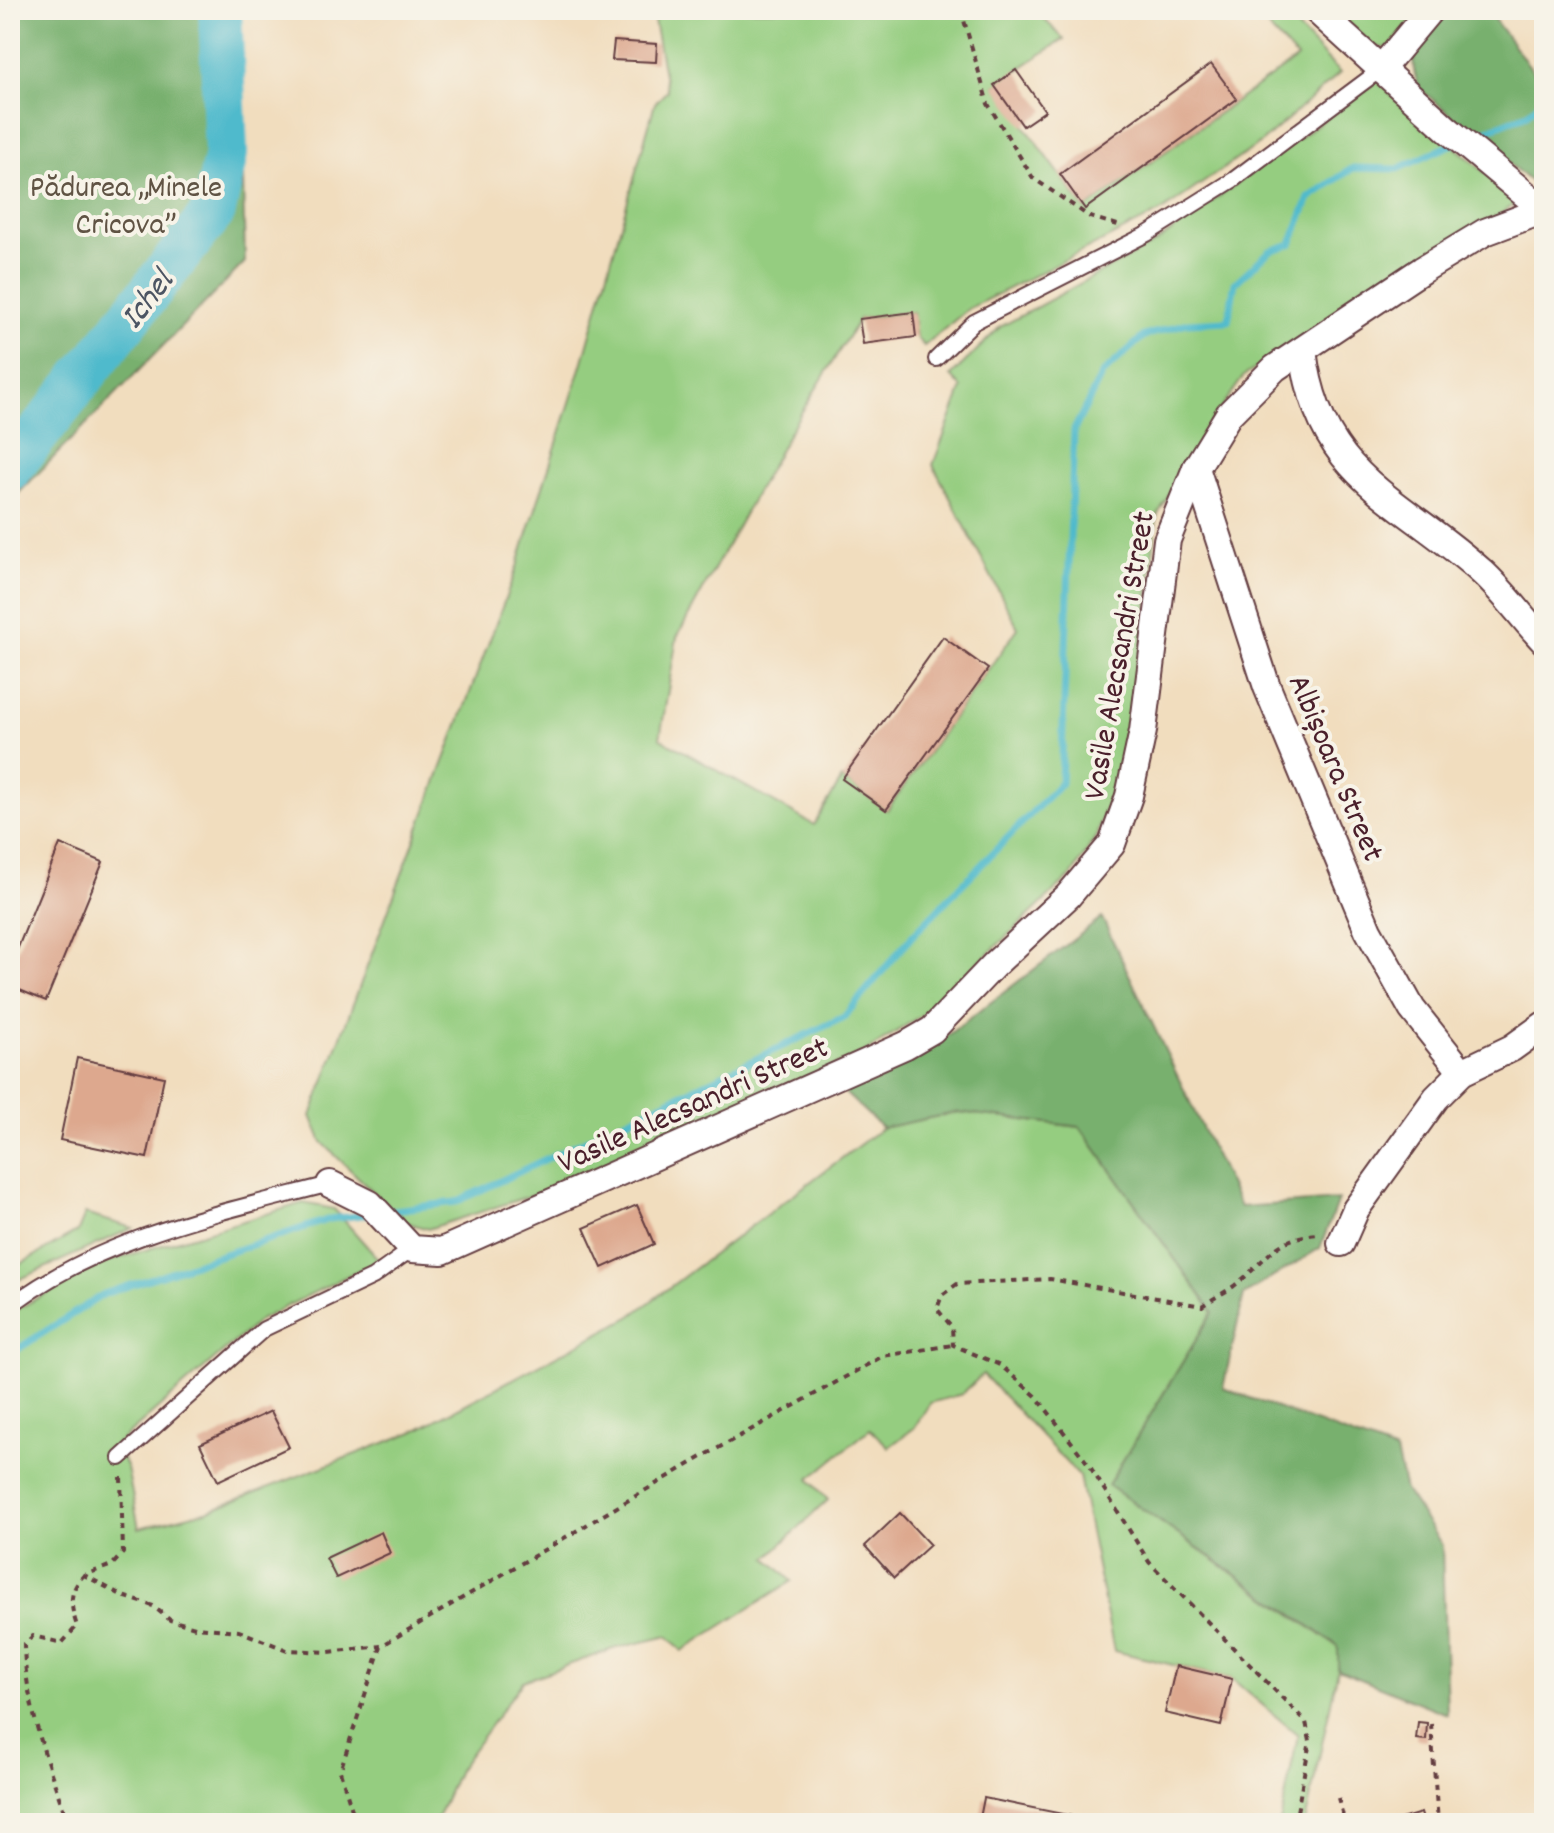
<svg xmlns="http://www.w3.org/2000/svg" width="1554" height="1833" viewBox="0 0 1554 1833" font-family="Dekko,sans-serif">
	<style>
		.green { fill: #95cd80; stroke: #707656; stroke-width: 2 }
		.forest { fill: #78b06e; stroke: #61684c; stroke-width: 2 }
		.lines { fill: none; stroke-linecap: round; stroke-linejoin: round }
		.stream { stroke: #4fbacc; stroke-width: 7 }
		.river { stroke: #4fbacc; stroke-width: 44 }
		.building { fill: #dda88e }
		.service-casing { stroke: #633c41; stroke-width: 18 }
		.minor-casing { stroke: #633c41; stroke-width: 30 }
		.path { stroke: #633c41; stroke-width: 4; stroke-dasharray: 6 6; stroke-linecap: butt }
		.service { stroke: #fff; stroke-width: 14 }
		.minor { stroke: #fff; stroke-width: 26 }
		.labels { text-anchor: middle; stroke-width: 8; stroke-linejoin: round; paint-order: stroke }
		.park-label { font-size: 32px; fill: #605344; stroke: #f7f3e8 }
		.street-label { font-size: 32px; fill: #4a1f2b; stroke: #f7f3e8 }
		.water-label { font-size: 34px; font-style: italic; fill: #4c5563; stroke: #f7f3e8 }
	</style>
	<rect width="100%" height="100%" fill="#f7f3e8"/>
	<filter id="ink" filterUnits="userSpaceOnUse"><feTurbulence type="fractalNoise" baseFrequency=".0125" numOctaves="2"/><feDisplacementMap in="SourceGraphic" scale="16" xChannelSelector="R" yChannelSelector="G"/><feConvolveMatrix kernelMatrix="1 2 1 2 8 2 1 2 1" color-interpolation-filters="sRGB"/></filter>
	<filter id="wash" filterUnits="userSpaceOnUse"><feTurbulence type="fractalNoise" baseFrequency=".006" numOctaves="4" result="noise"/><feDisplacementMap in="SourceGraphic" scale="32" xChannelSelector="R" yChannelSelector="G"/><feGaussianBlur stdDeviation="1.8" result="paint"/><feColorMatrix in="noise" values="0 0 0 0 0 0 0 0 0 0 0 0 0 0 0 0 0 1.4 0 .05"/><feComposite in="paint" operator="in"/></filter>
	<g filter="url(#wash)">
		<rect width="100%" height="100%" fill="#f1ddbe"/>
		<!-- green -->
		<g class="green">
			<path d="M652 10H1035L1064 39 995 85 1085 209 1297 58 1263 22 1281 10 1340 73 1262 142 1162 211 968 309 924 346 916 337 913 312 859 319 790 431 677 637 660 738 814 825 842 779 887 810 1018 628 933 465 962 388 951 376 1000 327 1157 242 1378 80 1519 202 1244 376 1206 429 1157 516 1144 634 1124 754 1096 836 1072 875 926 1012 864 1053 542 1192 428 1229 405 1222 338 1158 322 1142 311 1116 516 570 582 365 655 103 667 91Z"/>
			<path d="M1333 10H1420L1389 49 1372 46Z"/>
			<path d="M958 1112 1080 1127 1213 1312 1108 1485 1338 1647V1670L1305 1823H1280L1298 1735 1232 1679 1114 1651 1079 1476 983 1374 962 1394 930 1403 914 1428 889 1447 870 1429 809 1479 828 1500 767 1558 792 1581 682 1651 668 1636 613 1649 523 1681 458 1770 435 1823H10V1317L21 1307 102 1263 303 1203 334 1209 379 1260 261 1319 116 1445 127 1468 139 1528 210 1510 413 1432 630 1317 882 1128Z"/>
			<path d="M85 1214 133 1228 18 1280 10 1288V1270L78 1231Z"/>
		</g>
		<!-- forest -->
		<g class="forest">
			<path d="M10 10H239L245 262 10 502Z"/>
			<path d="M1438 10H1487L1537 76 1544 71V165L1532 183 1420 89C1404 54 1419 40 1438 10Z"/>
			<path d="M1102 918 1240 1207 1338 1200 1320 1248 1244 1295 1223 1388 1396 1452 1405 1490 1442 1545 1447 1714 1338 1670V1646L1108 1485 1213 1312 1080 1127 958 1112 882 1128 844 1092 933 1046Z"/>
		</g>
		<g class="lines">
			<!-- stream -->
			<g class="stream">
				<path d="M1468 138 1527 114 1544 99"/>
				<path d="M387 1211 456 1202 844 1017 913 935 1061 783 1074 430 1102 374 1144 336 1187 323 1228 321 1235 283 1270 251 1291 244 1309 198 1353 168 1398 169 1453 144"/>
				<path d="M10 1354 104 1294 330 1219 370 1214"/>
			</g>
			<!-- river -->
			<path class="river" d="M10 469 214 211 226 153 220 10"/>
		</g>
		<g id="blocks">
			<!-- building -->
			<g class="building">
				<path d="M614 41 657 44 656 62 612 60Z"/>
				<path d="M1211 64 1237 99 1085 209 1060 174Z"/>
				<path d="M1016 70 1045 111 1023 126 994 85Z"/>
				<path d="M913 312 916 337 863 344 859 319Z"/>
				<path d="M943 637 988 669 886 810 842 779Z"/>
				<path d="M60 844 103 862 46 1001 10 986V967Z"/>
				<path d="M77 1058 164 1077 147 1158 60 1140Z"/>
				<path d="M637 1205 654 1244 602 1268 584 1228Z"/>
				<path d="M271 1411 289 1447 218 1481 200 1444Z"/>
				<path d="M900 1513 930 1545 894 1578 865 1546Z"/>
				<path d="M381 1532 390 1553 336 1578 326 1558Z"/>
				<path d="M1176 1666 1232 1679 1221 1726 1165 1713Z"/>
				<path d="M1418 1722 1427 1723 1426 1740 1416 1739Z"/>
				<path d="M984 1798 1102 1822V1823H979Z"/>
				<path d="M1421 1813 1424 1823H1391V1822Z"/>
			</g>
		</g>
	</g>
	<g filter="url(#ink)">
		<use href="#blocks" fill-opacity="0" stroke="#633c41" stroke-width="2"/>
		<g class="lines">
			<!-- service casing -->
			<g class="service-casing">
				<g id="service">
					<path d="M936 359 974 322 1147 234 1233 180 1380 70"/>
					<path d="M10 1306C103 1236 219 1213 330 1184"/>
					<path d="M120 1458 264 1329 373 1277 412 1249"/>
				</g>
			</g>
			<!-- minor casing -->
			<g class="minor-casing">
				<g id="minor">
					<path d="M1316 10 1447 129 1544 210"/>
					<path d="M1380 70 1430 10"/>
					<path d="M1303 350C1318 478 1399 497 1482 572 1505 593 1523 619 1544 641"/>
					<path d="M1196 468 1267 687 1368 930 1412 1009 1462 1072"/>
					<path d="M330 1184 370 1204 412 1249 442 1251 906 1045 932 1030 994 965 1068 896 1112 844 1129 796 1143 731 1167 540 1196 468 1229 414 1275 368 1422 270 1485 232 1544 210"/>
					<path d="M1341 1243 1356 1209 1436 1098 1462 1072 1512 1048 1544 1025"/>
				</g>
			</g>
			<!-- path -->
			<g class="path">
				<path d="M961 10 988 104 1033 178 1090 217 1121 226"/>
				<path d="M121 1477 123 1553 112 1565 84 1575 123 1596 153 1606 170 1620 195 1627 239 1631 287 1650 329 1652 381 1646"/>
				<path d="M1431 1724 1438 1823"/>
				<path d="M1338 1798 1345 1823"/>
				<path d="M68 1823C49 1767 25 1704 24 1644L33 1636 62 1643 77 1626C70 1605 68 1592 84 1575"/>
				<path d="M356 1823 340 1771 381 1646 695 1461 883 1356 953 1345"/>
				<path d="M1295 1823 1310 1741 1306 1722 1149 1562 1089 1465 1036 1396 1000 1365 953 1345 952 1327 937 1309 942 1295 957 1284 1050 1279 1202 1306C1212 1299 1224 1293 1234 1286 1266 1262 1273 1237 1319 1234"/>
			</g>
			<!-- service -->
			<use href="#service" class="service"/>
			<!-- minor -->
			<use href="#minor" class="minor"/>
		</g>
	</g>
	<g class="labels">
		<!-- park labels -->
		<g class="park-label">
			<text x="126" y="196">Pădurea „Minele<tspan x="126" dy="37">Cricova”</tspan></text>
		</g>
		<!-- street labels -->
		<g class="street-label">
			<text transform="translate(1117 655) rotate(-80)" y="11">Vasile Alecsandri Street</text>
			<text transform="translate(1338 767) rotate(67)" y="11">Albișoara Street</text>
			<text transform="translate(692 1103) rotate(-24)" y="11">Vasile Alecsandri Street</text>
		</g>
		<!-- water labels -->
		<g class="water-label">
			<text transform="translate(145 298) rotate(-52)" y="12">Ichel</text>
		</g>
	</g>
	<!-- margin -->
	<rect width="1554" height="1833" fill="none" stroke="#f7f3e8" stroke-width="40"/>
</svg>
